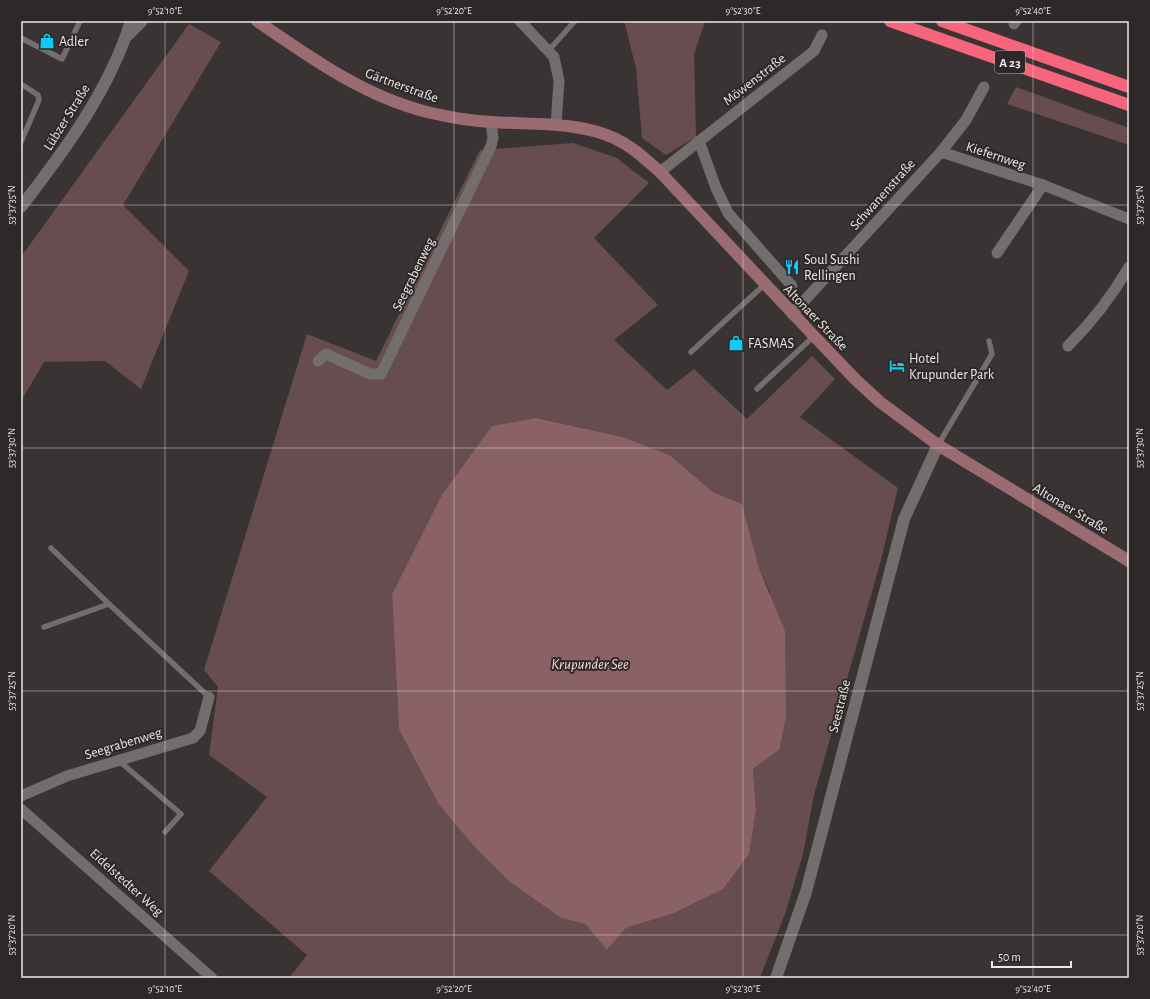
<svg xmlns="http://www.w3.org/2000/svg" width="1150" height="999" viewBox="0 0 1150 999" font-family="'Alegreya Sans',sans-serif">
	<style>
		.green { fill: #674d4f; fill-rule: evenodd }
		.water { fill: #8a6165 }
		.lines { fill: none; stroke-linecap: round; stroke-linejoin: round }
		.service { stroke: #746d6e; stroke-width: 5.5 }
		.minor { stroke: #746d6e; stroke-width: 11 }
		.tertiary { stroke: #746d6e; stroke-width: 12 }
		.secondary { stroke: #9b6b72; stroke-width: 12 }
		.motorway { stroke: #f7657d; stroke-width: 12 }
		.ticks { fill: none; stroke: #ece8e8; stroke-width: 1; stroke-opacity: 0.45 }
		.labels { text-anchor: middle; stroke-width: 4; stroke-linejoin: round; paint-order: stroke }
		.shield { fill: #2e2929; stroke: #b3afaf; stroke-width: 1 }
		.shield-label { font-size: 13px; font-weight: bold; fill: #ece8e8 }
		.poi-label { font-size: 14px; fill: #ece8e8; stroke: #2e2929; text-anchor: start }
		.street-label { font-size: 14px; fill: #ece8e8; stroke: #2e2929 }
		.water-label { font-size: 15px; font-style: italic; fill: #f7d9db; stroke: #2e2929 }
		.neatline { fill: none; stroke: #ece8e8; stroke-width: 1.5 }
		.ticks-label { font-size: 10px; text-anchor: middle; fill: #ece8e8 }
	</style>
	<rect width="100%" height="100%" fill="#393333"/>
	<!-- green -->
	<g class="green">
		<path d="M624 21H705L694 54 696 137 666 155 642 138 636 68Z"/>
		<path d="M189 24 221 42 123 205 189 271 141 389 105 361 44 362 21 401V257Z"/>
		<path d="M1016 87 1129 128V145L1007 104Z"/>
		<path d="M573 143 617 158 649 183 594 238 658 305 614 340 667 390 694 369 747 419 812 356 835 379 800 417 898 488 881 560 814 795 803 854 786 911 760 978H289L307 955 209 871 267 797 209 755 218 687 204 670 307 334 376 361 480 150ZM538 418 623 437 670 455 713 492 742 504 759 568 770 592 779 750 753 769 756 809 672 914 626 928 607 950 585 924 561 918 510 882 479 852 439 805 399 730 392 594 413 553Z"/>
	</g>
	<!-- water -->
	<path class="water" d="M537 418 623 437 670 455 713 492 742 504 759 568 785 631 786 717 779 750 753 769 756 809 749 854 723 889 672 914 626 928 607 950 585 924 561 918 510 882 479 852 439 805 399 730 392 594 442 495 492 426Z"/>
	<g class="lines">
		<!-- service -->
		<g class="service">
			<path d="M21 38 62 59 80 21"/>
			<path d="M548 51 575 21"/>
			<path d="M21 84 38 95 39 100 21 142"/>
			<path d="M691 352 764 285"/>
			<path d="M757 389 814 336"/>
			<path d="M938 445 992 354 989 341"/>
			<path d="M51 548 109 604"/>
			<path d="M44 627 109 604 209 697"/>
			<path d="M118 760 181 814 165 832"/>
		</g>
		<!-- minor -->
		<g class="minor">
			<path d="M520 21 554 57 559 81 556 125"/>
			<path d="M1014 24 1016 21"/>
			<path d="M699 141 716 188 728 213 792 286"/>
			<path d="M941 152 1043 185 1129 219"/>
			<path d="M660 172 814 51 822 35"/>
			<path d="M997 253 1043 185"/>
			<path d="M792 314 941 152 966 120 984 87"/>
			<path d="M1068 346C1092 322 1112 296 1129 267"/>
			<path d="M318 361 326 354 370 374H381L491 146 493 138 491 122"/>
			<path d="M21 796 67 776 193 738 200 731 209 697"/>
			<path d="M21 809 212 978"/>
		</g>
		<!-- tertiary -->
		<g class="tertiary">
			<path d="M128 35 142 21"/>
			<path d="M21 207C65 150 109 91 131 21"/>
			<path d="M776 978 806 892 904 519 938 445"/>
		</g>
		<!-- secondary -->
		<path class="secondary" d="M257 21C310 57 363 96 427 112 448 117 470 121 492 122 533 125 576 121 614 138 632 146 645 159 660 172L814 336 856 380 880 402 938 445 1129 561"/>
		<!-- motorway -->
		<g class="motorway">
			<path d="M890 21 1129 105"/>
			<path d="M942 21 1129 87"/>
		</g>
	</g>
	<!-- ticks -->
	<path class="ticks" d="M165 21V978M454 21V978M743 21V978M1033 21V978M21 205H1129M21 448H1129M21 691H1129M21 935H1129"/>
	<!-- icons -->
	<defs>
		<g id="shop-bare" transform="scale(1.2)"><path d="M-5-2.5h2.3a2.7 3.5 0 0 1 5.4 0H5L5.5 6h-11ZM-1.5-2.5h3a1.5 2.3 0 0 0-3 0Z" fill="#0fcafa" stroke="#2e2929" stroke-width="2.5" paint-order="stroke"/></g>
		<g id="restaurant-bare" transform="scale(1.2)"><path d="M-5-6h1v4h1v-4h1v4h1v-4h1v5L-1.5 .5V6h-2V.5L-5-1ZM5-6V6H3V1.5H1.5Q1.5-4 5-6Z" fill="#0fcafa" stroke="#2e2929" stroke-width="2.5" paint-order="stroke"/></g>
		<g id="hotel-bare" transform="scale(1.2)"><path d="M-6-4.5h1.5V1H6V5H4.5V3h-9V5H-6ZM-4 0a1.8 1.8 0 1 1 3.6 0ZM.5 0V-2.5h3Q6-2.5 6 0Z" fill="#0fcafa" stroke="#2e2929" stroke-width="2.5" paint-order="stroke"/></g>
	</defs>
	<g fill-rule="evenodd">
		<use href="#shop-bare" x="47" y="41"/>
		<use href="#restaurant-bare" x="792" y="267"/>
		<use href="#shop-bare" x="736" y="343"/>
		<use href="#hotel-bare" x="897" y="366"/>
	</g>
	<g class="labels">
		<!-- shield labels -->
		<rect class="shield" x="995" y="51" width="30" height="22" rx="3"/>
		<g class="shield-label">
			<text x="1010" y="67">A 23</text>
		</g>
		<!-- poi labels -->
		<g class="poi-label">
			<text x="59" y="46">Adler</text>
			<text x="804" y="264">Soul Sushi<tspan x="804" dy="16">Rellingen</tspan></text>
			<text x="748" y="348">FASMAS</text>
			<text x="909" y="363">Hotel<tspan x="909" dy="16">Krupunder Park</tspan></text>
		</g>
		<!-- street labels -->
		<g class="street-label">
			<text transform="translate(754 79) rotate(-38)" y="5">Möwenstraße</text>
			<text transform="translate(402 85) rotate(20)" y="5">Gärtnerstraße</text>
			<text transform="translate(66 117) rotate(-58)" y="5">Lübzer Straße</text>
			<text transform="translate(996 155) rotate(18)" y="5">Kiefernweg</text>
			<text transform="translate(882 194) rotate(-48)" y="5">Schwanenstraße</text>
			<text transform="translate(413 274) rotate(-64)" y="5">Seegrabenweg</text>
			<text transform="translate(816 317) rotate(46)" y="5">Altonaer Straße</text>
			<text transform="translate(1071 508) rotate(31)" y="5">Altonaer Straße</text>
			<text transform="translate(839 706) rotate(-76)" y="5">Seestraße</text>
			<text transform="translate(123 743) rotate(-17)" y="5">Seegrabenweg</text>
			<text transform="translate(127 882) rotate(42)" y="5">Eidelstedter Weg</text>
		</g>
		<!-- water labels -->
		<g class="water-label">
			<text x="590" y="669">Krupunder See</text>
		</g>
	</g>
	<!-- border -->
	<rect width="1150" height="999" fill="none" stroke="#2e2929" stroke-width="44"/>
	<!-- scale -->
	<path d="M992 961v6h79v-6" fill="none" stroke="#ece8e8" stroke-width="2"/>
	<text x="998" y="961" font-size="12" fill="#ece8e8" stroke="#2e2929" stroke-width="3" paint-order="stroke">50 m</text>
	<rect x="22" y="22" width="1106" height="955" class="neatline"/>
	<g class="ticks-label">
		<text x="165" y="14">9°52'10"E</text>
		<text x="454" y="14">9°52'20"E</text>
		<text x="743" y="14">9°52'30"E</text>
		<text x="1033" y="14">9°52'40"E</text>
		<text transform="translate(11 205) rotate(-90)" y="4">53°37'35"N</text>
		<text transform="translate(1139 205) rotate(-90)" y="4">53°37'35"N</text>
		<text transform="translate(11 448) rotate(-90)" y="4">53°37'30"N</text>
		<text transform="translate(1139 448) rotate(-90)" y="4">53°37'30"N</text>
		<text transform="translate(11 691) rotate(-90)" y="4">53°37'25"N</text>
		<text transform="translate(1139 691) rotate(-90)" y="4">53°37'25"N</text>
		<text transform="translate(11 935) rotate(-90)" y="4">53°37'20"N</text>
		<text transform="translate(1139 935) rotate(-90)" y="4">53°37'20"N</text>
		<text x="165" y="992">9°52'10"E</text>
		<text x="454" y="992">9°52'20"E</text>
		<text x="743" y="992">9°52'30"E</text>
		<text x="1033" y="992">9°52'40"E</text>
	</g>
</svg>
